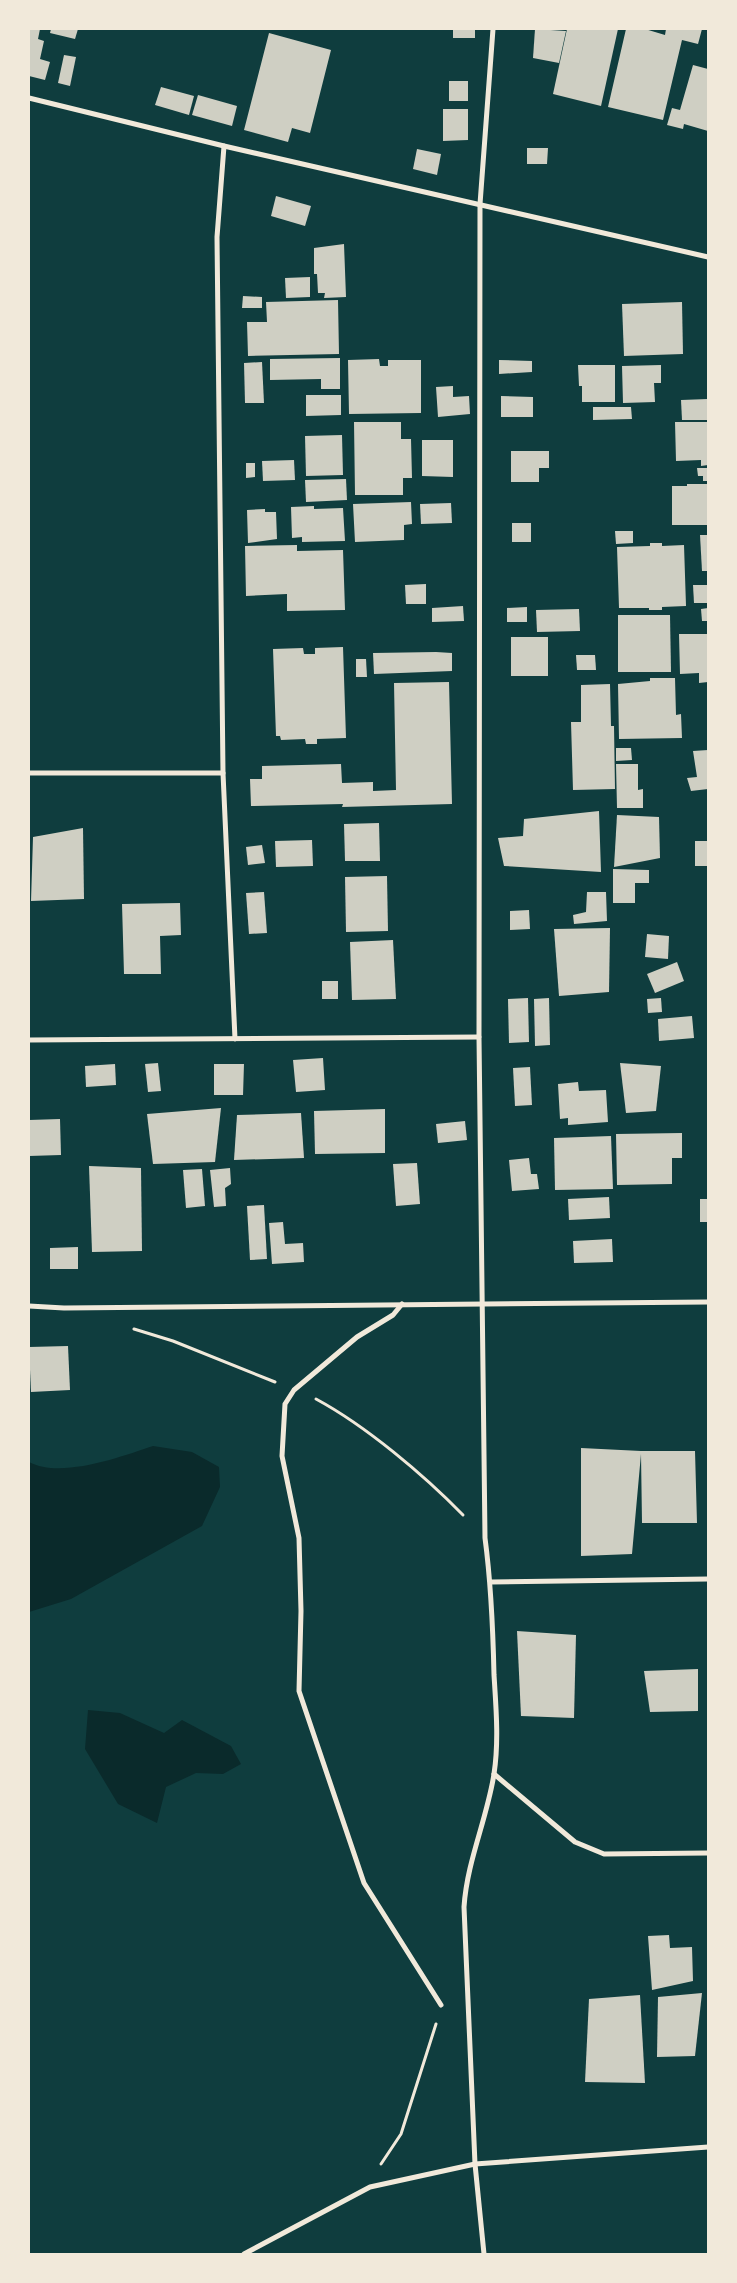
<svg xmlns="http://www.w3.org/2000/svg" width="737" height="2283" viewBox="0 0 737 2283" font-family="'Golos Text',sans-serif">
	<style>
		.water { fill: #0a2a2b }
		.building { fill: #cfcfc3 }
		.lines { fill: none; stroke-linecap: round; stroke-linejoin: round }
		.path { stroke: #f1e9da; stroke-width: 3 }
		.minor { stroke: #f1e9da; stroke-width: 5 }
	</style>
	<rect width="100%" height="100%" fill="#0f3d3e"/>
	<!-- water -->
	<g class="water">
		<path d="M153 1446 192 1452 219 1467 220 1487 202 1526 71 1599 29 1612V1462C61 1479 120 1457 153 1446Z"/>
		<path d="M88 1710 120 1713 164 1733 182 1720 231 1746 241 1764 223 1774 196 1773 166 1787 157 1823 118 1804 85 1749Z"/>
	</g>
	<!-- building -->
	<g class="building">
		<path d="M29 29H40L38 39 44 41 40 59 50 62 45 80 29 76Z"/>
		<path d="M51 29H78L75 39 50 33Z"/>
		<rect x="453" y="29" width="22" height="9"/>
		<path d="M535 29 566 31 559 63 533 58Z"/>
		<path d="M567 29H618L601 106 553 94Z"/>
		<path d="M626 29H645L665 35 666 29H702L698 44 682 40 663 120 608 107Z"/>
		<path d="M269 33 331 50 310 133 292 128 288 142 244 130Z"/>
		<path d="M64 55 76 57 70 86 58 83Z"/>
		<path d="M693 65 708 69V131L684 124 683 129 667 125 672 108 680 110Z"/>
		<rect x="449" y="81" width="19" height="20"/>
		<path d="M161 87 194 96 189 115 155 105Z"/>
		<path d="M198 95 237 106 232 126 192 115Z"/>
		<path d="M443 109H468V140L443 141Z"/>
		<path d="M527 148H548L547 164H527Z"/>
		<path d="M417 149 441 154 437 175 413 169Z"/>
		<path d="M276 196 311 206 305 226 271 216Z"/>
		<path d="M344 244 346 297 324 298 325 293H318L317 274H314V248Z"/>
		<path d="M310 277V297L286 298 285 278Z"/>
		<path d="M243 296 262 297V308H242Z"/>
		<path d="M338 300 339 354 248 356 247 322H267L266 302Z"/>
		<path d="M682 302 683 354 624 356 622 304Z"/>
		<path d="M340 358V389H321V379L270 380V359Z"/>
		<path d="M379 359 380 366H388V360H421V413L349 414 348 360Z"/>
		<path d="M499 360 532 361V372L499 374Z"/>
		<path d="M262 362 264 403H245L244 363Z"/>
		<path d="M578 365H615V402H582V386H579Z"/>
		<path d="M661 365V383H654L655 402 623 403 622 366Z"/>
		<path d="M453 386V397L469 396 470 414 438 417 436 387Z"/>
		<path d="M306 395H341V415L306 416Z"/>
		<path d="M501 396 533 397V417H501Z"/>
		<path d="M708 399V420H682L681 400Z"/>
		<path d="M593 407H631L632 419 593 420Z"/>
		<path d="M354 422H401V439H411L412 478H403V495H355Z"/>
		<path d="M675 422H708V465L701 466V460L676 461Z"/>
		<path d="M342 435 343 475 306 476 305 436Z"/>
		<path d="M422 440H453V477L422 476Z"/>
		<path d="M511 451H549V468H539V482H511Z"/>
		<path d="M294 460 295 480 263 481 262 461Z"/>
		<path d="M246 463H255V477L246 478Z"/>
		<path d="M697 468H708V481H703V476H698Z"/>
		<path d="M346 479 347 500 306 502 305 480Z"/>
		<path d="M687 484H708V525H672V486H687Z"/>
		<path d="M411 502 412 524 404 525V540L355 542 353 504Z"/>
		<path d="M451 503 452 523 421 524 420 504Z"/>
		<path d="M314 506V509L343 508 345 541 302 542V537L292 538 291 507Z"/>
		<path d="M265 509V512H276L277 539 248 543 247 510Z"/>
		<rect x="512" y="523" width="19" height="19"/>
		<path d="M615 531H633V543L616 544Z"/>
		<path d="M700 535H708V571H702Z"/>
		<path d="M650 543H662V546L684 545 686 606 662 607V610H649V608H619L617 547 650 546Z"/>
		<path d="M297 545V551L343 550 345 610 287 611V594L246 596 245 546Z"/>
		<path d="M426 584V604H406L405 585Z"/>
		<path d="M693 585H708V603H694Z"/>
		<path d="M463 606 464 621 432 622V608Z"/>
		<path d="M527 607V622H507V608Z"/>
		<path d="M708 608V621H702L701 609Z"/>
		<path d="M579 609 580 631 537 632 536 610Z"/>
		<path d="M618 615H670L671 672H618Z"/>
		<path d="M679 634H708V682L699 683V673L680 674Z"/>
		<rect x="511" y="637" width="37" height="39"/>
		<path d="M343 647 346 738 317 739V744H306L305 739 281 740 280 736H276L273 649 303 648 304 654H315V648Z"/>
		<path d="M436 652 452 653V671L374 674 373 653Z"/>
		<path d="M576 655H595L596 670H577Z"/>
		<path d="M356 659H366L367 677H356Z"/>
		<path d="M650 678H675L676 715 681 714 682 738 619 739 618 684 650 681Z"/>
		<path d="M449 682 452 804 342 807 343 804 251 806 250 779H262V766L341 764 342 783 373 782V791L396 790 394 683Z"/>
		<path d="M610 684 611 726H614L615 789 573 790 571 722H581V685Z"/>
		<path d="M616 748H631L632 760 616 761Z"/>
		<path d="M708 750V789L691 791 687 778 697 777 693 751Z"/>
		<path d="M616 764H638V790L643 789V808H617Z"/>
		<path d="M599 811 601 872 504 866 498 838 523 836 524 819Z"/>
		<path d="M617 815 659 817 660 858 614 867Z"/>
		<path d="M379 823 380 861H345L344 824Z"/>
		<path d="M83 828 84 899 31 901 33 837Z"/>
		<path d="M312 840 313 866 276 867 275 841Z"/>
		<rect x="695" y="841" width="13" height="25"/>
		<path d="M262 845 265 863 248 865 246 847Z"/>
		<path d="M613 869 649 870V883H635V903H613Z"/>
		<path d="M387 876 388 931 346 932 345 877Z"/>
		<path d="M264 892 267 933 249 934 246 893Z"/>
		<path d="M587 892H606L607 921 574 924 573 915 586 912Z"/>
		<path d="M180 903 181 935 160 936 161 974H124L122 904Z"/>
		<path d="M529 910 530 929 510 930V911Z"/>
		<path d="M610 928 609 992 559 996 554 929Z"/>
		<path d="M647 934 669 936 668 959 645 957Z"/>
		<path d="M393 940 396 999 352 1000 350 942Z"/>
		<path d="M677 962 684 981 655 993 647 974Z"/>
		<rect x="322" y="981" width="16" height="18"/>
		<path d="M528 998 529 1042 509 1043 508 999Z"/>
		<path d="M549 998 550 1045 535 1046 534 999Z"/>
		<path d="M661 998 662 1012 648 1013 647 999Z"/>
		<path d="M692 1016 694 1038 659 1041 658 1019Z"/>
		<path d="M323 1058 325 1090 296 1092 293 1060Z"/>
		<path d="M158 1063 161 1091 148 1092 145 1064Z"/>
		<path d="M620 1063 661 1066 656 1111 626 1113Z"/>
		<path d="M115 1064 116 1085 86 1087 85 1066Z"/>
		<path d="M214 1064H244L243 1095H214Z"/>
		<path d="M530 1067 532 1105 515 1106 513 1068Z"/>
		<path d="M578 1082 579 1091 606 1090 608 1122 568 1125V1118L560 1119 558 1084Z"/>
		<path d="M221 1108 215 1162 153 1164 147 1114Z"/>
		<path d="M385 1109V1153L315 1154 314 1111Z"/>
		<path d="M301 1113 304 1158 234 1160 237 1115Z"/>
		<path d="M60 1119 61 1155 29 1156V1120Z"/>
		<path d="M465 1121 467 1140 438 1143 436 1124Z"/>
		<path d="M682 1133V1158H672V1184L617 1185 616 1134Z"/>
		<path d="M611 1136 613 1189 555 1190 554 1138Z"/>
		<path d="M529 1158 531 1174H537L539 1189 512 1191 509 1160Z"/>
		<path d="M417 1163 420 1204 396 1206 393 1164Z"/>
		<path d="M89 1166 141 1168 142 1251 92 1252Z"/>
		<path d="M230 1168 231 1184 225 1188 226 1206 214 1207 210 1170Z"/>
		<path d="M202 1169 205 1206 186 1208 183 1170Z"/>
		<path d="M609 1197 610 1218 569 1220 568 1199Z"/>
		<rect x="700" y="1199" width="8" height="23"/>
		<path d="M264 1205 267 1259 250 1260 247 1206Z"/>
		<path d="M283 1222 285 1244 303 1243 304 1262 272 1264 269 1223Z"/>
		<path d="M612 1239 613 1262 574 1263 573 1241Z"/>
		<path d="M78 1247V1269H50V1248Z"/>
		<path d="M68 1346 70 1390 31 1392 29 1347Z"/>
		<path d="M581 1448 641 1451H695L697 1523H642L641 1454 632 1554 581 1556Z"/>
		<path d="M517 1631 576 1635 574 1718 521 1716Z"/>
		<path d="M698 1669V1711L650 1712 644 1671Z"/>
		<path d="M669 1935 670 1948 692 1947 693 1981 652 1990 648 1936Z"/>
		<path d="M702 1993 695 2056 657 2057 658 1997Z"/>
		<path d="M640 1995 645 2083 585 2082 589 1999Z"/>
	</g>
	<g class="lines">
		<!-- path -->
		<g class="path">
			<path d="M134 1329 173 1341 275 1382"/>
			<path d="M316 1399C366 1426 424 1475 463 1515"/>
			<path d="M381 2164 401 2134 436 2024"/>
		</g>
		<!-- minor -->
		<g class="minor">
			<path d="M29 98 224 146 708 257"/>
			<path d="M224 146 217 237 223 773 235 1039"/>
			<path d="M29 773H223"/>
			<path d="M29 1040 479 1037"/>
			<path d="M402 1304 393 1315 357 1337 294 1390 285 1404 282 1456 299 1538 301 1611 299 1691 364 1883 441 2005"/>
			<path d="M29 1306 64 1308 708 1302"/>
			<path d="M491 1582 708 1579"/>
			<path d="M494 1774 575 1842 604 1854 708 1853"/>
			<path d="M244 2254 370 2187 475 2164 708 2147"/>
			<path d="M484 2254 475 2164 464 1907C467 1861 487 1819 494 1774 499 1741 496 1707 494 1675 493 1629 491 1583 485 1538L479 1037 480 204 493 29"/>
		</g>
	</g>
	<!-- border -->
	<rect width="737" height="2283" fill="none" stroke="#f1e9da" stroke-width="60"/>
</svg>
